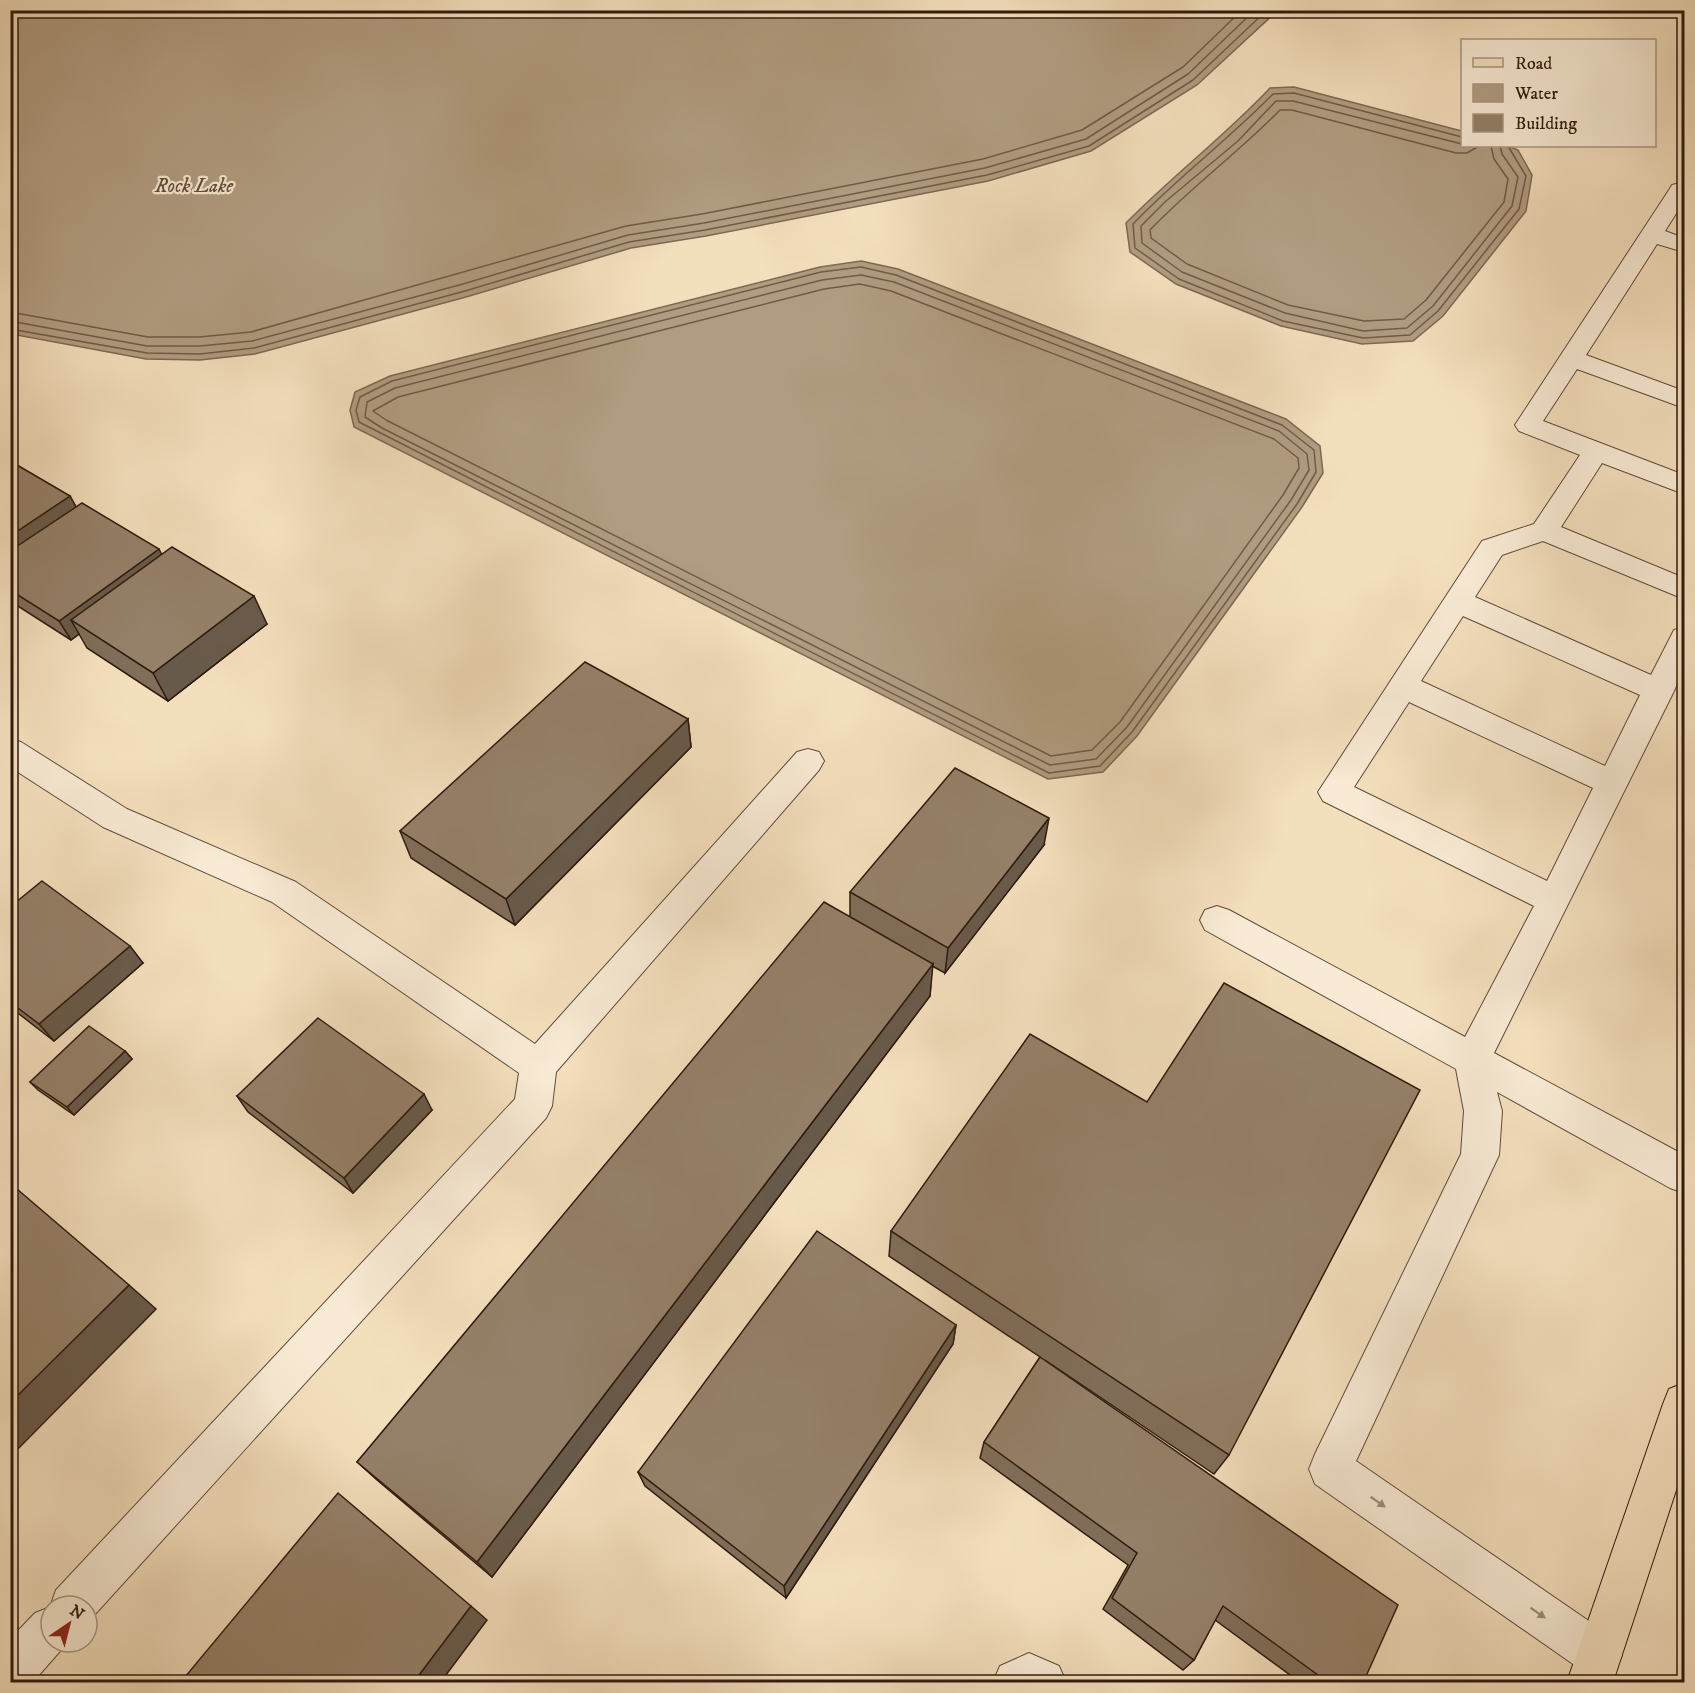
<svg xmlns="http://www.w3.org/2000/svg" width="1695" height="1693" viewBox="0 0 1695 1693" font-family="'IM FELL DW Pica',serif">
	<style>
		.water { fill: #b19c81; stroke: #7d6853; stroke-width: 1.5 }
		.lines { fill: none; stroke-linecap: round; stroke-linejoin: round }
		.shore { stroke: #705b47; stroke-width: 1.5 }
		.minor-casing { stroke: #604b39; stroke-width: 2 }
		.major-casing { stroke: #2f1a0d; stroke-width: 2 }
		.minor { fill: #f8ead4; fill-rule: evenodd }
		.major { fill: #f4dfbd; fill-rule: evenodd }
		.wall { fill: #806e5a; stroke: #2f1a0d; stroke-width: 1.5 }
		.shaded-wall { fill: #685a4a; stroke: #2f1a0d; stroke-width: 1.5 }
		.building { fill: #958069; stroke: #2f1a0d; stroke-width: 1.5 }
		.oneway { fill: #9e8c7a }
		.labels { text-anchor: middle; stroke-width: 4.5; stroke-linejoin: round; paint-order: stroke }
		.far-water-label { font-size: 20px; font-style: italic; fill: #634e3b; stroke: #f8ead4 }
	</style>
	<rect width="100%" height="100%" fill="#f4dfbd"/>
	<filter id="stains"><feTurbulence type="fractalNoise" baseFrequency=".00333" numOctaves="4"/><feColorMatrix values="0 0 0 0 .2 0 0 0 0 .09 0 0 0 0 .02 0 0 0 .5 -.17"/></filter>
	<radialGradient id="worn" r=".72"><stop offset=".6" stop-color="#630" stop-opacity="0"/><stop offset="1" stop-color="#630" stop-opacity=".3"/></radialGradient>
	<!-- water -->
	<g class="water">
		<path d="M11 10H1277V11L1197 85 1091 151 988 181 706 236 631 248 466 297 255 354 200 360 146 359 11 334Z"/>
		<path d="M1294 87 1462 131V146H1508L1518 150 1532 175 1526 211 1443 316 1413 341 1362 344 1281 326 1176 284 1130 252 1126 223C1172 176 1225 136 1270 88Z"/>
		<path d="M861 261 898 269 1286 419 1320 446 1323 473 1302 507 1137 736 1103 772 1048 779 354 427 350 410 355 392 390 376 820 267Z"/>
	</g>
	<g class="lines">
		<!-- shore -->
		<g class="shore">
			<path d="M1462 137 1294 93 1273 94C1228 140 1177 178 1133 224L1135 248 1179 279 1283 321 1363 338 1410 335 1438 311 1519 209 1526 176 1508 146"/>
			<path d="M1462 144 1293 101H1276L1238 141 1166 201 1141 226 1142 243 1182 272 1285 313 1363 331 1407 328 1433 306 1512 206 1518 177 1502 154 1500 146"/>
			<path d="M1479 146 1467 153H1456L1292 110H1280C1239 152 1191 187 1150 230L1151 238 1187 264 1288 305 1364 321 1404 319 1426 300 1504 202 1508 179 1494 159 1491 146"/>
			<path d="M861 267 896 275 1282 425 1314 450 1316 472 1297 504 1132 732 1100 766 1049 773 359 422 356 410 360 397 392 381 821 272Z"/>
			<path d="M861 275 894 282 1279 431 1307 454 1309 470 1291 500 1127 727 1096 759 1050 765 382 428 365 417 367 402 395 388 822 280Z"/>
			<path d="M860 284 891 291 1274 439 1298 458 1299 468 1283 495 1120 722 1092 750 1051 756 386 420 373 411 398 397 824 289Z"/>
			<path d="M10 312 148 337H199L251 332 626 226 702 214 983 159 1082 130 1183 67 1242 10"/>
			<path d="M10 321 147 346H200L252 341 463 284 628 235 704 223 985 168 1086 139 1188 74 1255 10"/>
			<path d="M10 329 147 353 200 354 254 348 465 291 629 242 705 230 987 175 1089 146 1193 80 1267 10"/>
		</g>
		<!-- minor casing -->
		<g class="minor-casing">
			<g id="minor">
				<path d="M1680 183 1684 184V201L1665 231 1684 238V252L1657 244 1586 355 1684 391V408L1577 369 1543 421 1684 475V494L1602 463 1561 527 1684 578V599L1543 541 1502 555 1475 597 1651 675 1674 630 1684 627V667L1674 691 1494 1053 1684 1155V1193L1670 1188 1497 1092 1502 1111 1499 1155 1356 1461 1615 1639 1622 1655 1615 1671 1599 1678 1583 1671 1315 1484 1309 1469 1315 1454 1461 1154 1464 1111 1456 1069 1205 930 1200 920 1205 910 1217 906 1229 910 1465 1037 1534 906 1323 801 1318 792 1482 541 1534 524 1580 455 1519 431 1515 425 1669 190 1672 185ZM1463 616 1640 695 1605 766 1421 681ZM1409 702 1593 788 1547 881 1354 787Z"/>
				<path d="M10 739 21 742 127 809 296 882 535 1044 797 752 808 749 819 752 824 761 819 770 556 1072 552 1106 546 1118 88 1622 87 1606H51V1642H68L33 1682H10V1639L35 1613 50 1607 56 1590 515 1099 519 1073 272 902 103 827 10 767Z"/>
				<path d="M1029 1653 1059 1666 1066 1682H993L1000 1666Z"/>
			</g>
		</g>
		<!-- major casing -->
		<g class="major-casing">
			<path id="major" d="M1684 1383V1466L1613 1682H1567L1663 1404 1669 1389Z"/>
		</g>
		<!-- minor -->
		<use href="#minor" class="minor"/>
		<!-- major -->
		<use href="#major" class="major"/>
	</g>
	<!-- wall -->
	<g class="wall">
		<path d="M10 461 70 496 76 507 161 555 267 624 168 701 87 648 79 634 71 640 10 601Z"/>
		<path d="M688 719 691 747 515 925 411 858 400 831Z"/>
		<path d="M1044 845 945 973 932 966 930 996 492 1577 377 1480 357 1462 850 917V892Z"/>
		<path d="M10 907 143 963 54 1041 10 1007Z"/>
		<path d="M125 1051 132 1059 74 1115 38 1090 30 1082Z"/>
		<path d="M237 1096 432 1110 353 1193 248 1112Z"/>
		<path d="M1147 1102 1229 1455 1214 1474 1045 1360 1363 1683H1301L1215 1620 1194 1660 1183 1670 1103 1609 1128 1565 980 1458 984 1442 1040 1357 889 1256 891 1231Z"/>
		<path d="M956 1325 953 1344 786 1598 645 1486 638 1472Z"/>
	</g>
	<!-- shaded-wall -->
	<g class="shaded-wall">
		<path d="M70 496 81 516 10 565V536Z"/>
		<path d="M159 549 169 569 71 620 79 634 71 640 59 621Z"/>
		<path d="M254 596 267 624 168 701 153 673Z"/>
		<path d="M688 719 691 747 515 925 506 899Z"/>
		<path d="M1049 818 1044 845 945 973 948 948Z"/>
		<path d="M130 946 143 963 54 1041 39 1024Z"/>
		<path d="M933 964 930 996 492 1577 477 1562Z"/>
		<path d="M125 1051 132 1059 74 1115 67 1107Z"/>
		<path d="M424 1094 432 1110 353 1193 344 1178Z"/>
		<path d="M129 1285 156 1309 10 1457V1403Z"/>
		<path d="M956 1325 953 1344 786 1598 784 1586Z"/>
		<path d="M471 1606 487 1620 440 1683H413Z"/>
	</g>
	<!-- building -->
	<g class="building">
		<path d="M10 461 70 496 10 536Z"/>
		<path d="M82 503 159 549 59 621 10 590V551Z"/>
		<path d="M172 547 254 596 153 673 71 620Z"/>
		<path d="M585 662 688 719 506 899 400 831Z"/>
		<path d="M955 768 1049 818 948 948 850 892Z"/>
		<path d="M42 881 130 946 39 1024 10 1002V907Z"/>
		<path d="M824 902 933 964 477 1562 357 1462Z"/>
		<path d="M1224 983 1420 1090 1229 1455 891 1231 1030 1034 1147 1102Z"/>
		<path d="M318 1018 424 1094 344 1178 237 1096Z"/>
		<path d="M89 1026 125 1051 67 1107 30 1082Z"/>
		<path d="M10 1183 129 1285 10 1403Z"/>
		<path d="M817 1231 956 1325 784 1586 638 1472Z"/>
		<path d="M1040 1357 1398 1605 1363 1683H1329L1223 1606 1194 1660 1112 1598 1137 1553 984 1442Z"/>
		<path d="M338 1493 471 1606 413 1683H180Z"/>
	</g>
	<!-- one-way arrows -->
	<defs><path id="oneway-solid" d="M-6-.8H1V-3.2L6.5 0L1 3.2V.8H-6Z" transform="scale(1.5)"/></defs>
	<g class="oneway">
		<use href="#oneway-solid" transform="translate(1378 1502) rotate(35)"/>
		<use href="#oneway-solid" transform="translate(1538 1613) rotate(35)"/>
	</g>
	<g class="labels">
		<!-- far-water labels -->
		<g class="far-water-label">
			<text x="194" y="192">Rock Lake</text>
		</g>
	</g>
	<!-- margin -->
	<rect width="1695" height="1693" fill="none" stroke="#f4dfbd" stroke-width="36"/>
	<rect x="12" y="12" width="1671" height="1669" fill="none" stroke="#2f1a0d" stroke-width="3"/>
	<rect x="18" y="18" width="1659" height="1657" fill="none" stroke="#2f1a0d" stroke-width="1.5"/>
	<!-- legend -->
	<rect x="1461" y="39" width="195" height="108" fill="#f8ead4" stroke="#a89784" stroke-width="1.5"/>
	<rect x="1473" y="58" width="30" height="9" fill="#f4dfbd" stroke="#a89784" stroke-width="1.5"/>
	<text x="1515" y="69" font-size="18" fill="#2f1a0d">Road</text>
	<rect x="1473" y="84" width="30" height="18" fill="#b19c81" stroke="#a89784" stroke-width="1.5"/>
	<text x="1515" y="99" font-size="18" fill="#2f1a0d">Water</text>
	<rect x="1473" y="114" width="30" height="18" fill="#958069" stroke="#a89784" stroke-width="1.5"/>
	<text x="1515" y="129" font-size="18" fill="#2f1a0d">Building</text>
	<!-- north arrow -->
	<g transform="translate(69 1624) rotate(35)"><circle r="28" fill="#f8ead4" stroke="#a89784" stroke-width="1.5"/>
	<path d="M0-4.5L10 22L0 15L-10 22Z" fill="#8f2418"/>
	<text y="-9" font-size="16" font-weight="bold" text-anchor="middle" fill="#2f1a0d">N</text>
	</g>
	<rect width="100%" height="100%" filter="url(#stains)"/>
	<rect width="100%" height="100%" fill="url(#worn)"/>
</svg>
